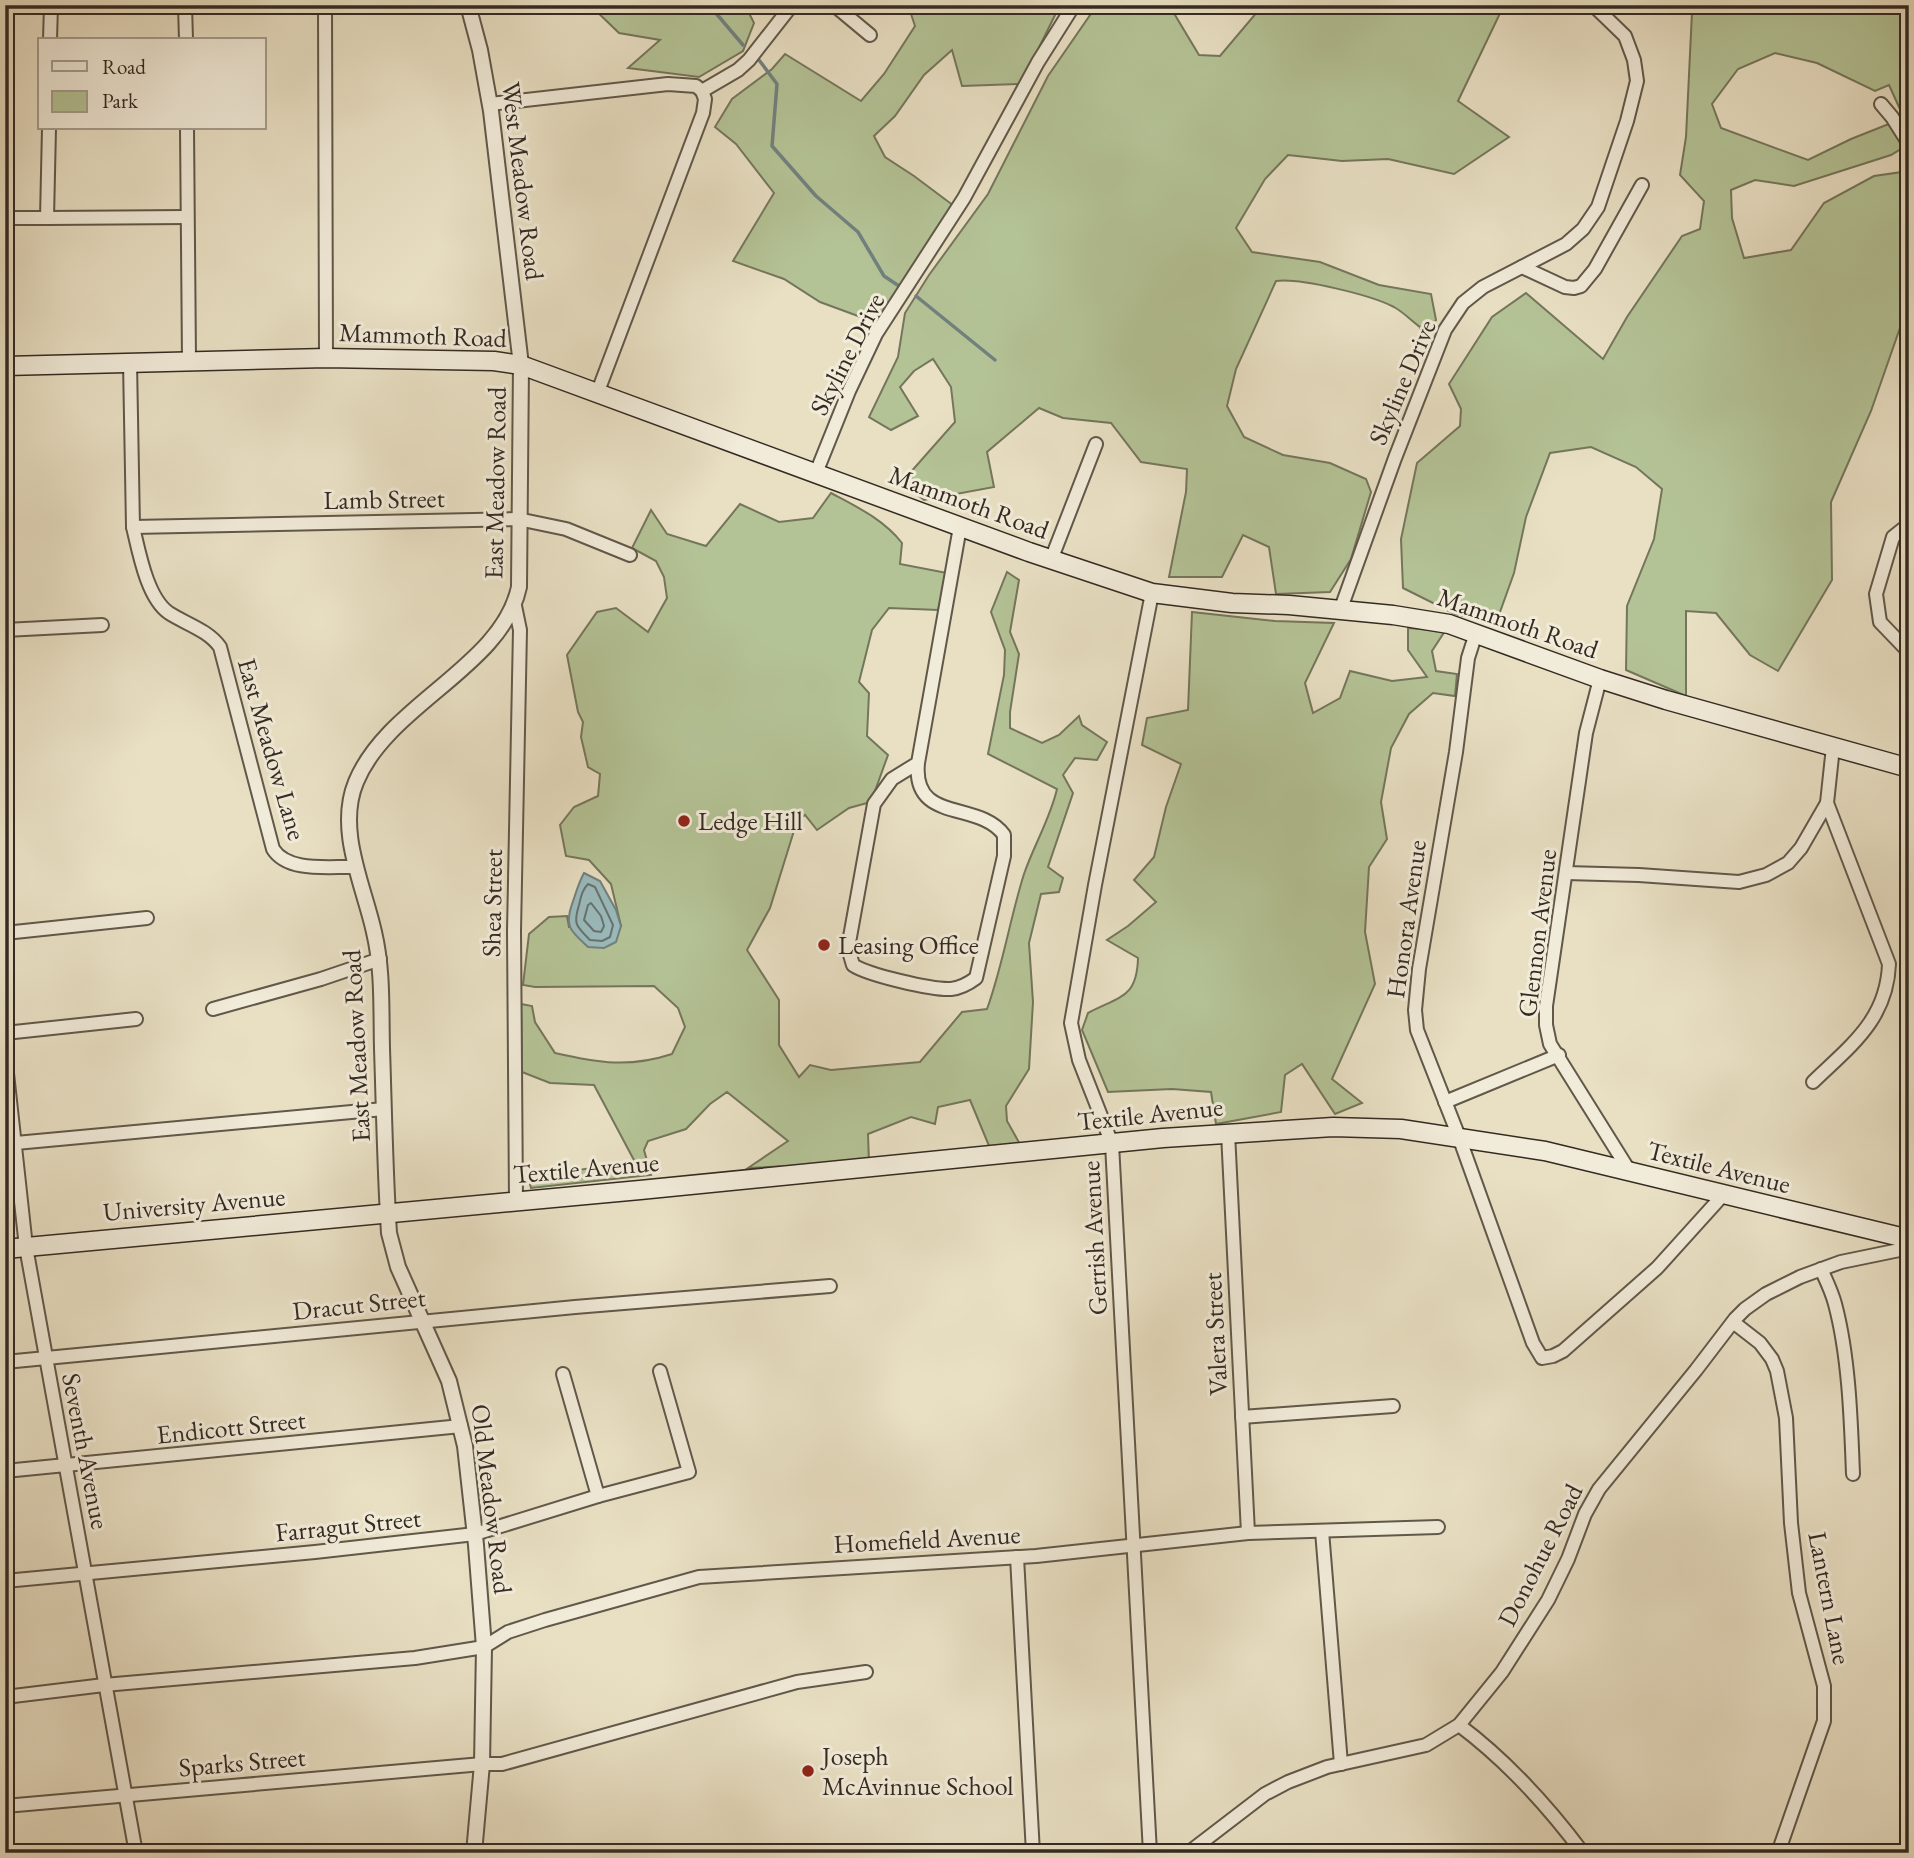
<svg xmlns="http://www.w3.org/2000/svg" width="1914" height="1858" viewBox="0 0 1914 1858" font-family="'EB Garamond',serif">
	<style>
		.green { fill: #b4c396; stroke: #74765c; stroke-width: 2; fill-rule: evenodd }
		.water { fill: #9abbbd; stroke: #71817f; stroke-width: 2 }
		.lines { fill: none; stroke-linecap: round; stroke-linejoin: round }
		.shore { stroke: #677270; stroke-width: 2 }
		.stream { stroke: #71817f; stroke-width: 3.5 }
		.minor-casing { stroke: #61584a; stroke-width: 16 }
		.tertiary-casing { stroke: #61584a; stroke-width: 18 }
		.secondary-casing { stroke: #342a22; stroke-width: 21 }
		.minor { stroke: #f1ebd9; stroke-width: 12 }
		.tertiary { stroke: #f1ebd9; stroke-width: 14 }
		.secondary { stroke: #f1ebd9; stroke-width: 18 }
		.poi-dot { fill: #8f2418; stroke: #f1ebd9; stroke-width: 2.5 }
		.labels { text-anchor: middle; stroke-width: 6; stroke-linejoin: round; paint-order: stroke }
		.street-label { font-size: 26px; fill: #342a22; stroke: #f1ebd9 }
		.poi-label { font-size: 26px; fill: #342a22; stroke: #f1ebd9; text-anchor: start }
	</style>
	<rect width="100%" height="100%" fill="#e9e0c4"/>
	<filter id="stains"><feTurbulence type="fractalNoise" baseFrequency=".00286" numOctaves="4"/><feColorMatrix values="0 0 0 0 .2 0 0 0 0 .09 0 0 0 0 .02 0 0 0 .5 -.17"/></filter>
	<radialGradient id="worn" r=".72"><stop offset=".6" stop-color="#630" stop-opacity="0"/><stop offset="1" stop-color="#630" stop-opacity=".3"/></radialGradient>
	<!-- green -->
	<g class="green">
		<path d="M590 5H745L754 23 743 51 699 77 628 68 660 40 619 33Z"/>
		<path d="M908 5H1060L1021 84 962 86 952 50 924 75 895 116 874 136 885 157 914 176 954 206 877 323 820 302 784 279 733 261 774 193 736 144 715 127 732 99 772 69 785 54 861 101 884 74 915 26Z"/>
		<path d="M1097 5H1169L1199 55 1220 56 1263 5H1504L1458 101 1509 137 1454 174 1388 159 1342 161 1288 155 1265 179 1236 228 1252 252 1320 262 1379 285 1431 294 1436 320 1422 340 1420 327C1412 321 1403 312 1394 307 1371 295 1301 278 1276 281L1236 369 1227 406 1244 437 1283 455 1330 463 1366 479 1371 492 1351 559 1330 592 1276 594 1269 547 1243 535 1222 577H1169L1186 492 1187 469 1141 462 1111 423 1063 418 1039 408 987 452 994 487 924 500 902 482 955 422 951 387 933 359 914 371 900 387 918 416 891 430 869 417 898 357 905 313 929 275 988 194 1048 76Z"/>
		<path d="M1687 5H1909V144L1891 155 1794 186 1755 180 1731 190 1732 218 1744 258 1791 250 1824 203 1874 176 1909 171V302L1871 411 1831 502 1832 580 1778 671 1750 655 1716 613 1686 611V696L1626 670 1627 606 1654 539 1662 489 1636 467 1591 447 1550 453 1526 517 1514 573 1496 623 1455 614 1403 588 1401 539 1417 463 1460 426 1461 409 1449 384 1492 317 1526 293 1603 359 1627 317 1682 236 1700 229 1704 201 1680 175 1686 137 1692 12ZM1775 53 1817 63 1875 91 1889 85 1904 118 1851 139 1808 160 1721 128 1712 104 1738 69Z"/>
		<path d="M831 493C857 507 883 519 902 543L900 564 947 573 938 610 889 608 872 630 859 682 869 693 867 736 888 755 871 802 849 808 817 830 805 815 797 821 770 908 747 950 779 1000V1045L799 1077 810 1065 831 1070 920 1062 962 1012 987 1009C1003 965 1010 918 1024 874 1034 845 1050 819 1057 789L988 754 1004 675 1005 650 991 612 1007 572 1019 580 1010 632 1019 654 1010 712V728L1042 743 1059 735 1079 716 1082 725 1107 742 1097 760 1075 758 1063 775 1073 793 1048 867 1063 878 1059 892 1041 894 1029 943 1033 1002 1029 1069 1006 1106 1007 1121 1021 1146 992 1153 970 1100 938 1107 935 1124 911 1117 868 1134 869 1162 748 1168 788 1141 727 1092 710 1104 686 1129 648 1141 644 1150 651 1175 531 1188 528 1177 635 1162 594 1085 550 1083 522 1072 521 1004 532 1006 535 1022 555 1053C599 1063 629 1068 672 1054L685 1027 678 1008 654 986 535 987 523 985 529 934 549 917 567 916 569 927 621 926 611 884 589 860 566 856 560 825 574 807 598 796 600 774 588 767 581 737 583 722 578 712 567 655 597 612 616 608 648 632 667 598 664 577 656 561 632 548 651 510 667 534 706 546 740 504 779 522 813 518Z"/>
		<path d="M1192 612 1275 621 1334 623 1305 683 1313 713 1340 698 1350 671 1392 681 1427 677 1408 650V628L1445 631 1432 651 1436 671 1457 674 1455 696 1433 693 1409 714 1391 748 1381 802 1387 839 1369 867 1365 932 1375 984 1332 1079 1362 1103 1335 1114 1302 1064 1285 1075 1281 1112 1216 1124 1211 1092 1172 1089 1108 1092 1082 1030 1088 1013C1120 996 1137 998 1138 958L1107 940 1128 926 1156 902 1134 880 1154 857 1166 807 1181 764 1142 745 1147 718 1188 710Z"/>
	</g>
	<!-- water -->
	<path class="water" d="M584 873 600 881 616 910 621 926 616 942 604 948 588 947C571 931 564 927 572 904 576 893 578 884 584 873Z"/>
	<g class="lines">
		<!-- shore -->
		<g class="shore">
			<path d="M588 884 595 887 613 925 610 937 602 941 590 940C576 926 573 924 579 905 581 897 582 890 588 884Z"/>
			<path d="M591 903 601 916 604 926 601 932 594 931 584 920 588 905Z"/>
		</g>
		<!-- stream -->
		<g class="stream">
			<path d="M709 5 743 45"/>
			<path d="M759 60 777 84 772 146 816 196 858 232 884 276 899 286"/>
			<path d="M916 296 995 360"/>
		</g>
		<!-- minor casing -->
		<g class="minor-casing">
			<g id="minor">
				<path d="M185 5 186 40"/>
				<path d="M325 5 326 358"/>
				<path d="M834 5 870 35"/>
				<path d="M50 40 51 5"/>
				<path d="M702 91 738 70 749 60 792 5"/>
				<path d="M490 104 668 84 696 86 702 91"/>
				<path d="M1881 104 1892 117 1909 144"/>
				<path d="M49 128 47 218 187 217"/>
				<path d="M187 128 189 360"/>
				<path d="M5 218H47"/>
				<path d="M1522 267 1565 287 1574 288 1581 286 1595 269 1642 185"/>
				<path d="M130 362 133 527C139 552 147 598 169 613 186 624 208 630 220 647L273 849C288 873 330 866 356 867"/>
				<path d="M597 394 703 113 705 99 702 91"/>
				<path d="M816 473 849 391 876 334 964 198 1038 62 1074 5"/>
				<path d="M133 527 518 519 566 529 630 555"/>
				<path d="M1909 528 1903 529 1893 537 1876 594 1880 622 1905 648 1909 649"/>
				<path d="M1051 560 1096 444"/>
				<path d="M515 606 520 630 514 931 516 1201"/>
				<path d="M1340 611 1395 458 1445 330 1463 303 1483 287 1566 244 1583 229 1598 207 1627 121 1637 81 1634 60 1625 36 1593 5"/>
				<path d="M5 630 102 625"/>
				<path d="M1476 633 1468 658 1456 752 1419 969 1415 1010 1417 1030 1459 1137 1533 1343 1542 1358 1553 1356 1563 1351 1657 1268 1723 1195"/>
				<path d="M1600 679 1586 733 1546 1006V1025L1550 1044 1630 1172"/>
				<path d="M918 763C912 824 979 800 1004 835V856L976 978C968 984 961 988 951 989 932 990 868 975 853 965L848 948 874 804 892 779 918 763 960 527"/>
				<path d="M1566 873 1639 875 1739 882 1766 875 1788 863 1801 848 1827 803"/>
				<path d="M5 933 147 918"/>
				<path d="M213 1009 321 979 380 959"/>
				<path d="M5 1033 136 1019"/>
				<path d="M5 1055 26 1247 136 1853"/>
				<path d="M1813 1082C1850 1046 1887 1020 1889 964L1827 803 1833 747"/>
				<path d="M1445 1102 1559 1055"/>
				<path d="M1228 1133 1248 1533"/>
				<path d="M5 1144 384 1109"/>
				<path d="M1821 1269C1826 1280 1832 1292 1835 1304 1849 1356 1851 1421 1853 1474"/>
				<path d="M1733 1322 1760 1343 1772 1359 1777 1371 1786 1418 1791 1523 1799 1593 1824 1686V1721L1778 1853"/>
				<path d="M5 1362 575 1307 830 1286"/>
				<path d="M563 1374 598 1496"/>
				<path d="M1242 1417 1393 1406"/>
				<path d="M5 1471 461 1426"/>
				<path d="M1322 1531 1341 1764"/>
				<path d="M1017 1557 1033 1853"/>
				<path d="M5 1581 315 1552 475 1534 598 1496 689 1472 660 1371"/>
				<path d="M5 1697 104 1685 415 1658 484 1647 508 1632 545 1620 699 1577 1036 1556 1248 1533 1438 1527"/>
				<path d="M1459 1725C1507 1761 1547 1805 1583 1853"/>
				<path d="M5 1806 482 1764H502L797 1682 866 1672"/>
				<path d="M1150 1853 1112 1144 1079 1060 1071 1023 1095 885 1152 593"/>
				<path d="M1188 1853 1265 1794 1288 1782 1327 1767 1426 1745 1459 1725 1502 1672 1548 1600 1568 1559 1585 1514 1599 1489 1696 1370 1735 1319 1745 1309 1766 1294 1800 1277 1841 1262 1909 1248"/>
			</g>
		</g>
		<!-- tertiary casing -->
		<g class="tertiary-casing">
			<path id="tertiary" d="M468 5 480 50 491 111 521 365 519 587C502 667 388 704 356 782 336 830 364 886 374 932 383 970 381 1009 382 1048 384 1109 385 1171 389 1233L398 1267 449 1381 465 1446 476 1545 484 1647 482 1764 474 1853"/>
		</g>
		<!-- secondary casing -->
		<g class="secondary-casing">
			<g id="secondary">
				<path d="M5 366 326 358 494 361 521 365 1029 552 1152 593 1232 603 1289 605 1393 615 1449 624 1600 679 1666 700 1909 768"/>
				<path d="M5 1249 640 1190 1163 1138 1333 1127 1401 1129 1545 1151 1909 1239"/>
			</g>
		</g>
		<!-- minor -->
		<use href="#minor" class="minor"/>
		<!-- tertiary -->
		<use href="#tertiary" class="tertiary"/>
		<!-- secondary -->
		<use href="#secondary" class="secondary"/>
	</g>
	<!-- markers -->
	<g class="poi-dot">
		<circle cx="684" cy="821" r="7"/>
		<circle cx="824" cy="945" r="7"/>
		<circle cx="808" cy="1771" r="7"/>
	</g>
	<g class="labels">
		<!-- street labels -->
		<g class="street-label">
			<text transform="translate(523 181) rotate(83)" y="9">West Meadow Road</text>
			<text transform="translate(423 335) rotate(2)" y="9">Mammoth Road</text>
			<text transform="translate(847 354) rotate(-63)" y="9">Skyline Drive</text>
			<text transform="translate(1402 382) rotate(-67)" y="9">Skyline Drive</text>
			<text transform="translate(495 483) rotate(-89)" y="9">East Meadow Road</text>
			<text transform="translate(384 499) rotate(-1)" y="9">Lamb Street</text>
			<text transform="translate(969 502) rotate(20)" y="9">Mammoth Road</text>
			<text transform="translate(1518 623) rotate(19)" y="9">Mammoth Road</text>
			<text transform="translate(272 749) rotate(74)" y="9">East Meadow Lane</text>
			<text transform="translate(492 903) rotate(-89)" y="9">Shea Street</text>
			<text transform="translate(1406 919) rotate(-82)" y="9">Honora Avenue</text>
			<text transform="translate(1537 933) rotate(-83)" y="9">Glennon Avenue</text>
			<text transform="translate(356 1046) rotate(-93)" y="9">East Meadow Road</text>
			<text transform="translate(1150 1114) rotate(-6)" y="9">Textile Avenue</text>
			<text transform="translate(1719 1167) rotate(14)" y="9">Textile Avenue</text>
			<text transform="translate(586 1168) rotate(-5)" y="9">Textile Avenue</text>
			<text transform="translate(194 1204) rotate(-5)" y="9">University Avenue</text>
			<text transform="translate(1094 1238) rotate(-93)" y="9">Gerrish Avenue</text>
			<text transform="translate(359 1304) rotate(-6)" y="9">Dracut Street</text>
			<text transform="translate(1215 1334) rotate(-93)" y="9">Valera Street</text>
			<text transform="translate(231 1427) rotate(-6)" y="9">Endicott Street</text>
			<text transform="translate(86 1451) rotate(79)" y="9">Seventh Avenue</text>
			<text transform="translate(492 1499) rotate(83)" y="9">Old Meadow Road</text>
			<text transform="translate(348 1525) rotate(-6)" y="9">Farragut Street</text>
			<text transform="translate(927 1539) rotate(-3)" y="9">Homefield Avenue</text>
			<text transform="translate(1540 1555) rotate(-63)" y="9">Donohue Road</text>
			<text transform="translate(1830 1598) rotate(79)" y="9">Lantern Lane</text>
			<text transform="translate(242 1762) rotate(-5)" y="9">Sparks Street</text>
		</g>
		<!-- poi labels -->
		<g class="poi-label">
			<text x="698" y="830">Ledge Hill</text>
			<text x="838" y="954">Leasing Office</text>
			<text x="822" y="1765">Joseph<tspan x="822" dy="30">McAvinnue School</tspan></text>
		</g>
	</g>
	<!-- margin -->
	<rect width="1914" height="1858" fill="none" stroke="#e9e0c4" stroke-width="28"/>
	<rect x="7" y="7" width="1900" height="1844" fill="none" stroke="#342a22" stroke-width="3.5"/>
	<rect x="14" y="14" width="1886" height="1830" fill="none" stroke="#342a22" stroke-width="2"/>
	<!-- legend -->
	<rect x="38" y="38" width="228" height="91" fill="#f1ebd9" stroke="#a59e90" stroke-width="2"/>
	<rect x="52" y="61" width="35" height="10" fill="#f1ebd9" stroke="#a59e90" stroke-width="2"/>
	<text x="102" y="74" font-size="21" fill="#342a22">Road</text>
	<rect x="52" y="91" width="35" height="21" fill="#b4c396" stroke="#a59e90" stroke-width="2"/>
	<text x="102" y="108" font-size="21" fill="#342a22">Park</text>
	<rect width="100%" height="100%" filter="url(#stains)"/>
	<rect width="100%" height="100%" fill="url(#worn)"/>
</svg>
